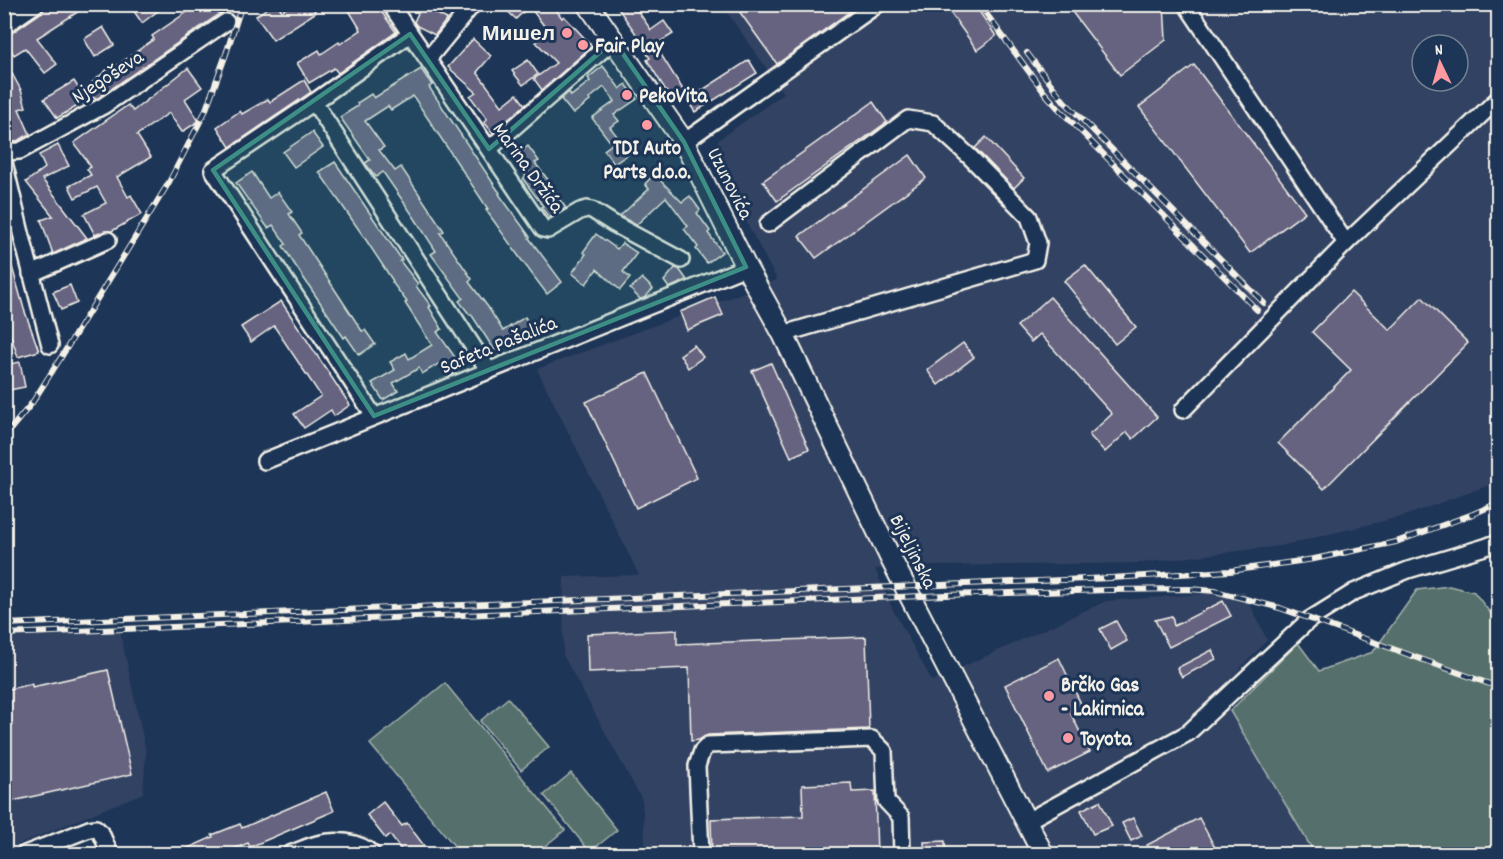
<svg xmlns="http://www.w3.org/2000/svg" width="1503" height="859" viewBox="0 0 1503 859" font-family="Dekko,sans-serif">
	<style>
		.built { fill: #334364; fill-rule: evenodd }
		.green { fill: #546f6c; stroke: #a4b0aa; stroke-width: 1.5 }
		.building { fill: #666381; stroke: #f4f1e8; stroke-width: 1.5 }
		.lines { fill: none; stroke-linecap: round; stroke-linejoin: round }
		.minor-casing { stroke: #f4f1e8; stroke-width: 20 }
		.major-casing { stroke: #f4f1e8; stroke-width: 24 }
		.minor { stroke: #1d3557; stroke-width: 15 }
		.major { stroke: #1d3557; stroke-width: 20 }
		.rail-casing { stroke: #f4f1e8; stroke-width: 6 }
		.rail { stroke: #1d3557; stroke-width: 4; stroke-dasharray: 11; stroke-linecap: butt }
		.marked { fill: #3d8f86; fill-opacity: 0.2; stroke: #3d8f86; stroke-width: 4.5; stroke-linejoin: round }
		.poi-dot { fill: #ff9aa2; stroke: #1d3557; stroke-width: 2 }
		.labels { text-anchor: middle; stroke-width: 6; stroke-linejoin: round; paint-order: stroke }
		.poi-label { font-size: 21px; font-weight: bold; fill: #f4f1e8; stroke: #1d3557; text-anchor: start }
		.street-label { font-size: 21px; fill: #f4f1e8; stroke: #1d3557 }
	</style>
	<rect width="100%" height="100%" fill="#1d3557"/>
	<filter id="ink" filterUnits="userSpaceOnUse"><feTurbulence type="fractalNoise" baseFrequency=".0167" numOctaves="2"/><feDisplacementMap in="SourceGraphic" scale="12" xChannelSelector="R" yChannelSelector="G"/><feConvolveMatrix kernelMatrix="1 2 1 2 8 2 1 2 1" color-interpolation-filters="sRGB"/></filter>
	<g filter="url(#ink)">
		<!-- built -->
		<g class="built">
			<path d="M722 5H1498V482L1404 516 1280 546 1141 563 935 566 875 569 892 608 932 681 1106 601 1244 591 1267 640 1219 691 1315 854H646L642 800 563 655 564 577 639 575 537 369 777 280 715 163 718 140 784 93ZM1422 45H1458V81H1422Z"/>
			<path d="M120 631 146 752 143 793 5 850V638Z"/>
		</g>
		<!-- green -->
		<g class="green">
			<path d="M1449 586 1474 592 1498 623V658L1495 665 1498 667V854H1315L1230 711 1298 643 1319 671 1373 652 1417 590Z"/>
			<path d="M445 683 565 830 535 854H461L370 744Z"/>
			<path d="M508 698 549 747 521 770 480 721Z"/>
			<path d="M571 773 617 830 590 852 544 795Z"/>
		</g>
		<!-- building -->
		<g class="building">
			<path d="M48 4H90L37 38 57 64 45 73 25 48 14 55 11 50 4 53V36L10 34 42 12Z"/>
			<path d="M129 4H167L142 23Z"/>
			<path d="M199 4H221L225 10 98 98 95 99 93 97 57 118 44 99 74 81 81 92 109 68 110 70 154 39 152 36Z"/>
			<path d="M273 4H277L282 11 292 4H323L314 11 315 13 273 40 256 16Z"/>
			<path d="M345 4H376L396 32 338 73 334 68 309 83 297 63 319 50 321 54 339 42 340 44 361 30Z"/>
			<path d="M500 4H552L562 18 564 16 592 46 542 90 534 79 556 63 536 42 548 31 529 6 516 19Z"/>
			<path d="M615 4H633L651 30 664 21 673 34 655 45 687 96 674 104 647 60 650 58 637 39 639 38Z"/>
			<path d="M734 4H860L777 64Z"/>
			<path d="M944 4H974L996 36 977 50Z"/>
			<path d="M1066 4H1164L1166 40 1120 75Z"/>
			<path d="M421 6 447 19 435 35 417 26 414 22Z"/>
			<path d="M103 27 114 45 95 57 84 39Z"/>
			<path d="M473 39 491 56 477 72 502 106 517 94 525 105 493 133 484 122 487 119 470 96 476 92 448 67Z"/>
			<path d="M4 59 21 90 26 107 19 109 30 134 15 142H11L4 127Z"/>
			<path d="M528 60 538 74 523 85 512 71Z"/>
			<path d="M749 60 757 73 695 112 687 100Z"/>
			<path d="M1194 65 1305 212 1250 253 1139 107Z"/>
			<path d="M603 66 620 89 626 84 637 99 614 115 619 121 610 127 630 153 614 164 604 150 612 144 592 118 615 101 604 87 589 99 590 101 573 114 561 99 569 92 571 96 590 81 588 78Z"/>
			<path d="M188 68 202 87 185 99 199 121 182 132 169 113 137 135 151 157 117 177 128 197 131 195 142 214 112 231H105L95 235 84 214 106 203 97 187 75 198 69 186 91 175 87 169 91 167 74 143 128 105 133 111Z"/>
			<path d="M421 69 432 85 429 87 495 186 500 193 499 194 530 237 529 238 562 282 547 294 520 258 486 210 488 209 413 96 391 110 388 106 365 121 384 147 379 150 395 171 401 167 444 231 440 233 472 279 469 282 488 307 503 331 525 317 535 334 520 343 517 338 495 351 471 314 470 315 459 301 463 298 431 254 436 251 414 217 383 172 376 177 369 168 365 163 370 160 340 117 358 106 357 103 371 94 374 98Z"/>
			<path d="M304 80 311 92 230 147 217 127 240 111 242 114 268 99 270 102Z"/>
			<path d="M873 102 887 122 777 201 763 181Z"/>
			<path d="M312 132 323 147 294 167 283 152Z"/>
			<path d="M986 137 1024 178 1014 188 975 148Z"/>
			<path d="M58 145 69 166 42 179 87 238 53 254 41 220 53 216 26 182 45 168 39 155Z"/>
			<path d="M528 146 539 161 535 163 549 181 547 183 566 208 549 218 541 207 543 206 523 179 526 176 513 158Z"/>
			<path d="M910 155 926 178 816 258 799 236Z"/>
			<path d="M335 162 382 231 402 260 400 261 418 284 416 286 431 306 429 307 442 329 437 332 462 367 450 376 440 363 422 374 419 368 393 383 398 391 383 400 372 383 395 370 390 362 406 353 409 359 432 345 405 303 407 302 392 282 393 281 364 237 319 172Z"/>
			<path d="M252 172 269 198 278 192 292 212 289 214 302 233 299 235 309 250 362 331 365 330 375 344 359 355 346 336 344 338 293 262 283 246 286 244 273 225 268 228 236 183Z"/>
			<path d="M654 174 682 202 690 196 700 210 697 213 710 231 708 233 722 252 707 263 696 249 698 247 684 229 688 226 666 197 636 225 620 216 649 189 645 184Z"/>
			<path d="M596 234 617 249 622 243 637 253 623 272 630 278 620 290 597 269 586 284 572 273 586 254 583 252Z"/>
			<path d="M4 249H7L24 309 39 351 18 357 4 316Z"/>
			<path d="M1085 265 1136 327 1115 344 1064 281Z"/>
			<path d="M675 268 679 269 687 280 669 288 664 281Z"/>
			<path d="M642 278 653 289 644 298 640 299 630 289Z"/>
			<path d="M70 285 77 303 61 310 53 292Z"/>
			<path d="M1351 292 1390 330 1422 297 1468 343 1324 489 1278 443 1351 370 1312 332Z"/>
			<path d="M715 297 723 315 687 330 680 312Z"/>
			<path d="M1050 297 1157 417 1133 439 1127 432 1105 452 1089 435 1112 414 1040 334 1031 342 1017 326Z"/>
			<path d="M281 301 350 405 334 416 331 410 304 428 294 414 321 396 274 326 251 342 241 327Z"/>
			<path d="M963 343 974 357 938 385 927 370Z"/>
			<path d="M694 345 703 357 688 368 680 355Z"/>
			<path d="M20 362 25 387 4 391V365Z"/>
			<path d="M771 363 809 449 791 457 752 371Z"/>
			<path d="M647 373 697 478 636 508 586 402Z"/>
			<path d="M1223 601 1231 616 1169 647 1155 620 1172 616 1174 626Z"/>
			<path d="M1116 621 1127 641 1111 650 1100 629Z"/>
			<path d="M677 630V644L866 637 869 729 708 735 699 740 691 741 689 668 588 672 587 634Z"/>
			<path d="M1212 650 1216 659 1182 677 1177 668Z"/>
			<path d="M1059 658 1083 708 1071 714 1090 752 1048 773 1005 685Z"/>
			<path d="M108 670 132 774 4 803V690L32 684V687Z"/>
			<path d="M851 783 852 792 875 791 877 855H712L711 819 803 816 802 785Z"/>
			<path d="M326 792 334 811 250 847 248 843 220 855H173L213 837 212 835 240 824 242 828Z"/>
			<path d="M1100 801 1112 826 1093 834 1081 810Z"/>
			<path d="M383 802 402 826 407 823 431 855H405L390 835 385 838 367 815Z"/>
			<path d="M1133 818 1142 836 1131 841 1122 823Z"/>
			<path d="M1199 818 1219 855H1152L1147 845Z"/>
			<path d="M945 841 946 855H925L924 842Z"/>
		</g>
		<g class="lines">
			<!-- minor casing -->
			<g class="minor-casing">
				<g id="minor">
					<path d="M390 4 543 229 548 230 580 211 587 209 592 210 614 224 681 260"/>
					<path d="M1186 4 1346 243"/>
					<path d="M4 26 36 4"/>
					<path d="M410 34 314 102 489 371"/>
					<path d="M428 59 473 4"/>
					<path d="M314 102 213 170 374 416"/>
					<path d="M684 142 878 4"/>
					<path d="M489 149 599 53 614 41"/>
					<path d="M4 152 20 151 103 106 226 22"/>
					<path d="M4 162 20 229 50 345"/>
					<path d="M768 224 908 119 933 123 969 156 1029 217 1038 243 1035 260 783 334"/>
					<path d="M31 274 108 240"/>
					<path d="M1183 410 1346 243 1498 99"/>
					<path d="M265 461 746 267"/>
					<path d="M1027 821 1188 733 1309 620 1354 592 1408 570 1485 547 1498 542"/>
					<path d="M25 854 89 829 96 828 101 833 110 854"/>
					<path d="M290 854C299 851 308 846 317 844 335 839 359 841 372 854"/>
					<path d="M701 854 697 766 702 751 708 745 872 739 884 751 886 801 901 817 902 854"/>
				</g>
			</g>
			<!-- major casing -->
			<g class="major-casing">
				<path id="major" d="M588 4 684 142 746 267 783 334 891 559 1043 854"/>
			</g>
			<!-- minor -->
			<use href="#minor" class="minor"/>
			<!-- major -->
			<use href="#major" class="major"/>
			<!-- rail casing -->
			<g class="rail-casing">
				<g id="rail">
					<path d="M979 4 1044 92 1058 108 1257 310"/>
					<path d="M1027 53 1064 101 1264 303"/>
					<path d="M4 437 32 403 60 359 168 184 205 112 226 54 242 4"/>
					<path d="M4 624 1111 578 1230 571 1314 559 1396 542 1473 514 1498 503"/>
					<path d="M4 634 946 595 1108 590 1189 589 1215 591 1280 608 1498 687"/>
				</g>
			</g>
			<!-- rail -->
			<use href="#rail" class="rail"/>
		</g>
	</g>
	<!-- marked area -->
	<path class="marked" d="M410 34 489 149 599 53 614 41 684 142 746 267 374 416 213 170Z"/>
	<!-- markers -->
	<g class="poi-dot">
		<circle cx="567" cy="33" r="6"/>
		<circle cx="583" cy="45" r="6"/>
		<circle cx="627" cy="95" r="6"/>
		<circle cx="647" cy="125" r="6"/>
		<circle cx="1049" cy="696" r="6"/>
		<circle cx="1068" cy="738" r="6"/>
	</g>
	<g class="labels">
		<!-- poi labels -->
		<g class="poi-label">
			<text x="555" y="40" text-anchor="end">Мишел</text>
			<text x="595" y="52">Fair Play</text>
			<text x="639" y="102">PekoVita</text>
			<text x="647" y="154" text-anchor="middle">TDI Auto<tspan x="647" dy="24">Parts d.o.o.</tspan></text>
			<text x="1061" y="691">Brčko Gas<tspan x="1061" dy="24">- Lakirnica</tspan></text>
			<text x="1080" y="745">Toyota</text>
		</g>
		<!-- street labels -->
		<g class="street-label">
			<text transform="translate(107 76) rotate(-33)" y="7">Njegoševa</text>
			<text transform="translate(529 167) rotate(54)" y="7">Marina Držića</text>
			<text transform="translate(731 183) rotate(63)" y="7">Uzunovića</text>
			<text transform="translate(498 344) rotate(-22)" y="7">Safeta Pašalića</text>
			<text transform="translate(914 551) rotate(63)" y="7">Bijeljinska</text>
		</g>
	</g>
	<!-- margin -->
	<rect width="1503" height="859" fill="none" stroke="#1d3557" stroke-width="24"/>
	<rect x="12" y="12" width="1479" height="835" fill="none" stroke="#f4f1e8" stroke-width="2" filter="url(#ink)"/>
	<!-- north arrow -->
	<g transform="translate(1440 63) rotate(355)"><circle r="28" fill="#1d3557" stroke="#738091" stroke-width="1.5"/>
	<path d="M0-4.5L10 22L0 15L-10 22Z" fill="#ff9aa2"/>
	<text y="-9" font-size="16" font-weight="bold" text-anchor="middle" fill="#f4f1e8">N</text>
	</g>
</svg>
